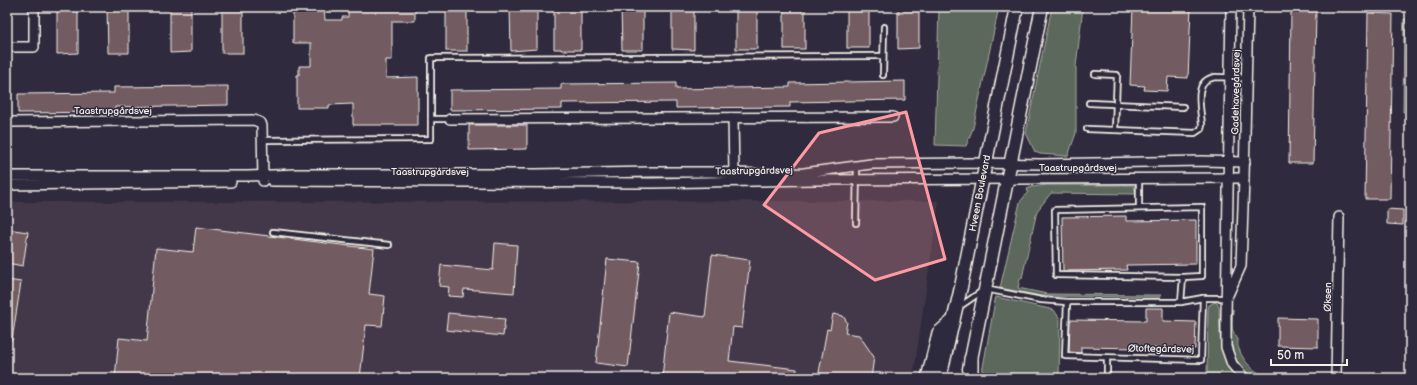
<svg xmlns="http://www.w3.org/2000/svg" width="1417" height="385" viewBox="0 0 1417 385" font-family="'Balsamiq Sans',sans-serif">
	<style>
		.built { fill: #433948 }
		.green { fill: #5b675c; stroke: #a8aca2 }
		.building { fill: #725b62; stroke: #f4f1e8 }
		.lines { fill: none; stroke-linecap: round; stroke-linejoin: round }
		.service-casing { stroke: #f4f1e8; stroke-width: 8 }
		.minor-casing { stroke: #f4f1e8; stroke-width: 12 }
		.tertiary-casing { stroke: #f4f1e8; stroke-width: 15 }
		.secondary-casing { stroke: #f4f1e8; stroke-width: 16 }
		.service { stroke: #2f2a3d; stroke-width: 4.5 }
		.minor { stroke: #2f2a3d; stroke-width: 9 }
		.tertiary { stroke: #2f2a3d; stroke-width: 12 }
		.secondary { stroke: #2f2a3d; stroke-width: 13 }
		.marked { fill: #ff9aa2; fill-opacity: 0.2; stroke: #ff9aa2; stroke-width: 3; stroke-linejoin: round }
		.labels { text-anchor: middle; stroke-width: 3; stroke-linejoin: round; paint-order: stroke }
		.street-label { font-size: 10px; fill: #f4f1e8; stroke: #2f2a3d }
	</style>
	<rect width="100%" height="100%" fill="#2f2a3d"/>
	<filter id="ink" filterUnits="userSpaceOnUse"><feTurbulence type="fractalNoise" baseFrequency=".025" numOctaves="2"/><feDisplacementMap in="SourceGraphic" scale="8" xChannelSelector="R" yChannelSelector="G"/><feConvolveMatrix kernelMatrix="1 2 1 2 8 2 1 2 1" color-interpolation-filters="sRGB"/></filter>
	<g filter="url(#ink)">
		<!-- built -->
		<path class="built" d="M939 201 913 378H7V202Z"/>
		<!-- green -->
		<g class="green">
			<path d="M939 7H999L973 128 966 146 935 145Z"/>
			<path d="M1052 7H1083L1076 66V133L1068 156 1040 154 1035 152 1026 133Z"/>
			<path d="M1404 19H1410V112H1403Z"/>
			<path d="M1047 185H1134L1136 194 1051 193 1037 211 1022 278H1020L1018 288 1047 294 1153 295H1161V297L1041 296 1000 288 1020 202 1028 192 1027 189 1032 187Z"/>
			<path d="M996 297 1054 310 1060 319 1059 378H981L995 301Z"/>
			<path d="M1215 302 1217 303 1219 307C1220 332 1218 357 1235 377L1207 376 1208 309 1209 305Z"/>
			<path d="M1233 309C1233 316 1231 325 1233 331 1234 334 1237 337 1238 340 1238 343 1237 346 1239 349 1244 364 1258 376 1274 378H1254C1233 365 1230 348 1232 325 1232 320 1232 314 1233 309Z"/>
		</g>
		<!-- building -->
		<g class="building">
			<path d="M57 7H78V53L57 54Z"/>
			<path d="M107 7H129V53H108Z"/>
			<path d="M170 7H191V52L170 53Z"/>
			<rect x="222" y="7" width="21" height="46"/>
			<path d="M293 7H324L325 20H342V17H348V7H415V21H392V60H386V78L418 77V125H353V104L329 105V108H297V75H299V66H311V43H293Z"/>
			<rect x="446" y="7" width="21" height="44"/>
			<path d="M510 7H533V10H537V49L511 51Z"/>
			<path d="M558 7H581V50H561V49H554V10H558Z"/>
			<path d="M621 7H643V50H622Z"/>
			<path d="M672 7H694V50L672 49Z"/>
			<rect x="736" y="7" width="21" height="42"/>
			<rect x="784" y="7" width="21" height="42"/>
			<rect x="847" y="7" width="22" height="41"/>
			<path d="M898 7H919V48L898 49Z"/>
			<path d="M1133 7H1191L1188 78 1168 77 1167 91 1144 90 1145 86 1130 85Z"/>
			<path d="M1291 11H1316L1313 163H1289Z"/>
			<path d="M1368 13 1393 14 1390 199H1365Z"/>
			<path d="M905 81V100L790 102V107L676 108V102L562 103V109L450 110V90L561 89V84L676 83V89L790 87V83Z"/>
			<path d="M228 86V105L115 107V112L18 113V94L114 93V87Z"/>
			<path d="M469 125H527V149L469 150Z"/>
			<path d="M1387 209 1403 210V225L1387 224Z"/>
			<path d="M1126 216V221L1196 220V264L1126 265 1127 270 1063 271 1062 217Z"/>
			<path d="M196 227 374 249 369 294 385 296 382 326 366 325 360 378H115L119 338 147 341 156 248 193 252Z"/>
			<path d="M7 229 28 232 23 266 7 263Z"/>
			<path d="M495 243 517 245 514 293 464 289 463 297 448 296 449 287 439 286 441 265 493 270Z"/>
			<path d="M712 255 750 260 742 328 733 327 729 361 797 369 796 378H662L669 312 705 317Z"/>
			<path d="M607 259 640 262 628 367 596 363Z"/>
			<path d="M7 280 21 282 12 340H7Z"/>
			<path d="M1146 308H1163V321L1196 322 1195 349 1081 347V353L1069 352 1070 320 1146 321Z"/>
			<path d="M448 313 505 319 503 336 446 330Z"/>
			<path d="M833 314 843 316 847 322 845 333 859 335 874 357 871 378H818L827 329 830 330Z"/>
			<path d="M1278 318 1318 319V347L1278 346Z"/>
		</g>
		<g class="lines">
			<!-- service casing -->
			<g class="service-casing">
				<g id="service">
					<path d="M1095 74 1117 75 1115 130"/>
					<path d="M883 75 884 27"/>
					<path d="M1089 103 1183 107"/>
					<path d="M431 119V58L883 56"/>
					<path d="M1087 129 1195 133 1201 129 1202 125C1201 108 1192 81 1215 77L1247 78"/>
					<path d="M263 140 431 139V119H450"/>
					<path d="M1139 207V178"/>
					<path d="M856 223 857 166"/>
					<path d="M273 232 389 245"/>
					<path d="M1067 302 1065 356 1201 360 1203 298"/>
					<path d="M1181 302 1183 277 1056 275 1055 210 1202 207V276L1183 277"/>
					<path d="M959 307 985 289 1041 300 1067 302H1181L1203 298H1226"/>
					<path d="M1107 358V378"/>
				</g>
			</g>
			<!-- minor casing -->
			<g class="minor-casing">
				<g id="minor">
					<path d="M1231 7 1226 318V347L1232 364 1244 378"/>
					<path d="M7 47H34V7"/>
					<path d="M733 118 734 173"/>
					<path d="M450 119 893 117"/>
					<path d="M7 122 254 120 261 123 262 126 263 181"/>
					<path d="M7 176H248L296 174H536L652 172H711L762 174 804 173 871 164 971 163 1041 164 1202 161 1245 162"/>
					<path d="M272 181 653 183 814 180 1244 178"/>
					<path d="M7 185 231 182"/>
					<path d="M1228 295 1241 266 1244 178 1248 7"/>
					<path d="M1336 378 1339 217"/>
				</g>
			</g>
			<!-- tertiary casing -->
			<g class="tertiary-casing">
				<g id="tertiary">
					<path d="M969 369 1042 7"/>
					<path d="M940 378 961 287 1017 7"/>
				</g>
			</g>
			<!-- secondary casing -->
			<g class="secondary-casing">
				<g id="secondary">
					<path d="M971 359V378"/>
					<path d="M928 378 939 333 953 321"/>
				</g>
			</g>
			<!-- service -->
			<use href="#service" class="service"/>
			<!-- minor -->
			<use href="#minor" class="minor"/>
			<!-- tertiary -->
			<use href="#tertiary" class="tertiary"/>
			<!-- secondary -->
			<use href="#secondary" class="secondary"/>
		</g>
	</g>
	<!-- marked area -->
	<path class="marked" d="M906 112 945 259 875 280 764 205 819 133Z"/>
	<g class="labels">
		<!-- street labels -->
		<g class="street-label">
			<text transform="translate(1235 92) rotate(-89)" y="4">Gadehavegårdsvej</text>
			<text x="113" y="114">Taastrupgårdsvej</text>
			<text x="1078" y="171">Taastrupgårdsvej</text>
			<text transform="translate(754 170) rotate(-1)" y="4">Taastrupgårdsvej</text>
			<text x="430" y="175">Taastrupgårdsvej</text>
			<text transform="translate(979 193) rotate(-79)" y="4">Hveen Boulevard</text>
			<text transform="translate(1327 297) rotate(-89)" y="4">Øksen</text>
			<text transform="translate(1161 348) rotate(1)" y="4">Øtoftegårdsvej</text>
		</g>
	</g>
	<!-- margin -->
	<rect width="1417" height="385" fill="none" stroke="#2f2a3d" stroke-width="24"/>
	<rect x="12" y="12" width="1393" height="361" fill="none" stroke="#f4f1e8" stroke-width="1.5" filter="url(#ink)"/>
	<!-- scale -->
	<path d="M1271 359v6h76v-6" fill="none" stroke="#f4f1e8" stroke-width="2"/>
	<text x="1277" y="359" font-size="12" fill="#f4f1e8" stroke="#2f2a3d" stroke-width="3" paint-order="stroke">50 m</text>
</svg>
